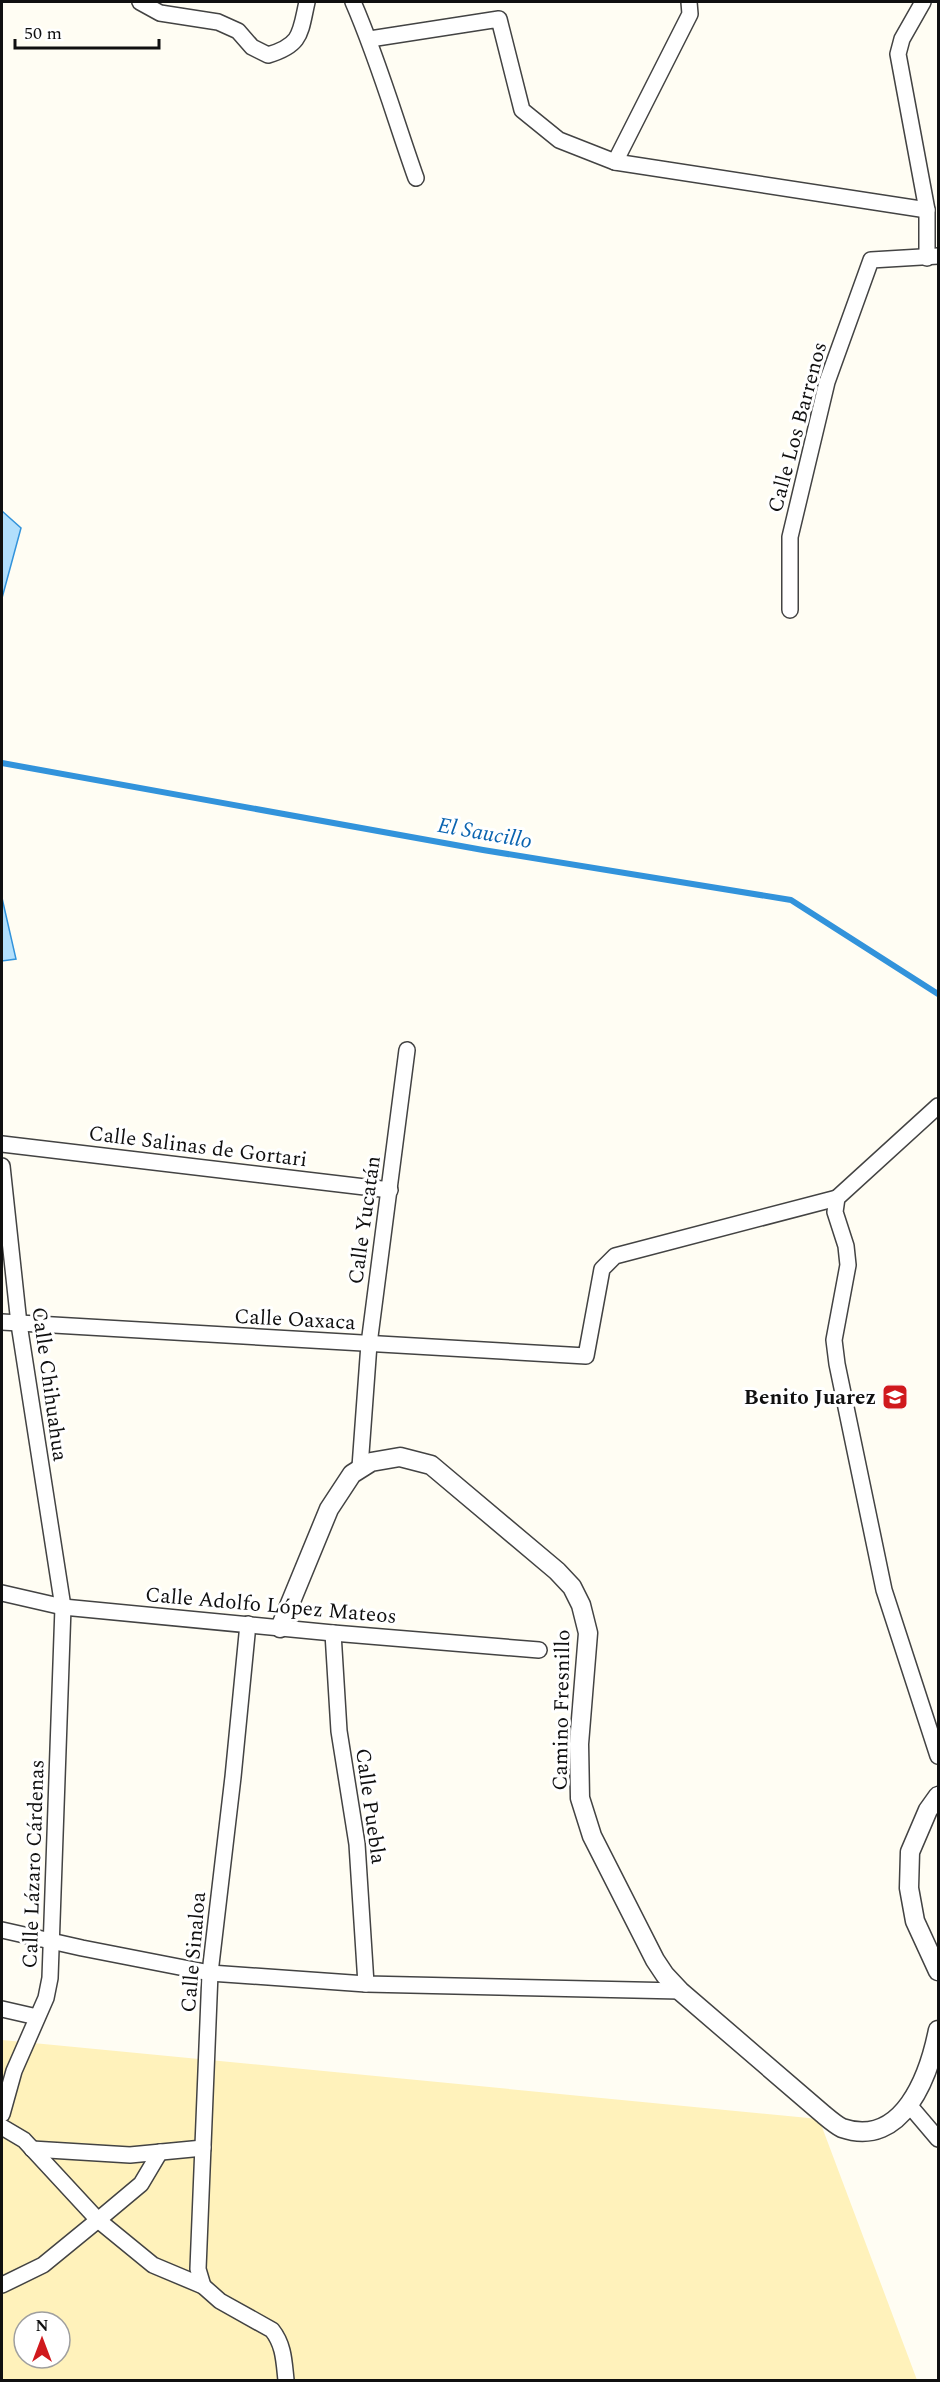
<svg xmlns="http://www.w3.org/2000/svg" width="940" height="2382" viewBox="0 0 940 2382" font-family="Spectral,serif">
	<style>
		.sand { fill: #fff2bb; fill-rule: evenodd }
		.water { fill: #b2dffc; stroke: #3293db; stroke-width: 1.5 }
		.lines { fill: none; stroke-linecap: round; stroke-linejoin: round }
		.stream { stroke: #3293db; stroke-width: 6 }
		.minor-casing { stroke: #434343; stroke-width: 18 }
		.tertiary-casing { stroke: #434343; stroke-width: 21 }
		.minor { stroke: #fff; stroke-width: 15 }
		.tertiary { stroke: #fff; stroke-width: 18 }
		.labels { text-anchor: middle; stroke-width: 6; stroke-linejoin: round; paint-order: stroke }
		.street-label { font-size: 21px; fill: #101010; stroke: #fff }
		.poi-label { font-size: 21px; font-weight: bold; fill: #101010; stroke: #fff; text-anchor: end }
		.water-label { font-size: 22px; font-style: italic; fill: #0b64b0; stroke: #fff }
	</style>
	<rect width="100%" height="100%" fill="#fffdf3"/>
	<!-- sand -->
	<path class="sand" d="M2 2040 819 2119 917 2380H2ZM24 2322H60V2358H24Z"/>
	<!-- water -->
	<g class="water">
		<path d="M2 511 21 528 2 598Z"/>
		<path d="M2 898 16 959 2 961Z"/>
	</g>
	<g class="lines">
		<!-- stream -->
		<path class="stream" d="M2 763 483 850 791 900 938 994"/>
		<!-- minor casing -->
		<g class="minor-casing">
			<g id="minor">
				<path d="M140 2 160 13 218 22 238 31 252 47 268 55C302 45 300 33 307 2"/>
				<path d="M353 2C378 59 395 119 416 178"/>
				<path d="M923 2 902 39 898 54 927 210V258"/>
				<path d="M370 39 499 19 522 110 559 140 615 162 927 210"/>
				<path d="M615 162 690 14 689 2"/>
				<path d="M790 610V537L827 382 871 260 938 256"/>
				<path d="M938 1106 837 1198 835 1212 846 1246 848 1265 834 1340 837 1364 884 1590 938 1756"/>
				<path d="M2 1144 390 1190"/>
				<path d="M2 1166 19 1324 63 1607 50 1978 46 1998 14 2071 2 2114"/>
				<path d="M2 1322 586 1356 602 1269 615 1256 837 1198"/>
				<path d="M360 1467 369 1344 407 1050"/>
				<path d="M2 1593 63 1607 333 1633 539 1650"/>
				<path d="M333 1633 339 1731 357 1844 366 1984"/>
				<path d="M2 1930 82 1948 210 1973 366 1984 680 1991"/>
				<path d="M2 2009 37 2017"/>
				<path d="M910 2106 938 2139"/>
				<path d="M2 2127 24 2140 98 2220 153 2265 203 2286 220 2301 272 2330C284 2345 284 2362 286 2380"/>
				<path d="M32 2149 130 2155 203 2148"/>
				<path d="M2 2285 43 2265 98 2220 141 2184 160 2152"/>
				<path d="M203 2286 198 2269 210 1973 233 1777 248 1624"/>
			</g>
		</g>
		<!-- tertiary casing -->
		<g class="tertiary-casing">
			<g id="tertiary">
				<path d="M280 1628 329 1509 352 1474 371 1462 400 1457 431 1465 557 1571 572 1587 581 1605 588 1633 579 1744 580 1798 592 1836 655 1960 665 1975 680 1991 823 2114C829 2119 836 2125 842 2128 903 2149 929 2075 938 2030"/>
				<path d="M938 1796 928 1810 910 1852 909 1888 915 1921 938 1971"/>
			</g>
		</g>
		<!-- minor -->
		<use href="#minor" class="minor"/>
		<!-- tertiary -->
		<use href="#tertiary" class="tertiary"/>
	</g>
	<!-- icons -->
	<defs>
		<g id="school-square" transform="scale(1.35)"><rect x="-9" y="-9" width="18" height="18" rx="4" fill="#d0191d" stroke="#fff"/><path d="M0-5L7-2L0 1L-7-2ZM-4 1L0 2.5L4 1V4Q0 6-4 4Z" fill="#fff"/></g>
	</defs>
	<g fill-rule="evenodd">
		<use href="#school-square" x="895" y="1397"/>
	</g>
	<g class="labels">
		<!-- street labels -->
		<g class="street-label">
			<text transform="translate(797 427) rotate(-75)" y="7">Calle Los Barrenos</text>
			<text transform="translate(198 1146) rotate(7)" y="7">Calle Salinas de Gortari</text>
			<text transform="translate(364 1220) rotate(-82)" y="7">Calle Yucatán</text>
			<text transform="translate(295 1319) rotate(3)" y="7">Calle Oaxaca</text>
			<text transform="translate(50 1384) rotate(82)" y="7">Calle Chihuahua</text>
			<text transform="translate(271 1605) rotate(5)" y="7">Calle Adolfo López Mateos</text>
			<text transform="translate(561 1710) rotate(-89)" y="7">Camino Fresnillo</text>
			<text transform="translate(371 1806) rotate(82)" y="7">Calle Puebla</text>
			<text transform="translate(33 1864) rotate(-88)" y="7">Calle Lázaro Cárdenas</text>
			<text transform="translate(193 1952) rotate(-85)" y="7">Calle Sinaloa</text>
		</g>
		<!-- poi labels -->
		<g class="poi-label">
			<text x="876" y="1404">Benito Juarez</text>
		</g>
		<!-- water labels -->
		<g class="water-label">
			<text transform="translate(485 832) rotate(10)" y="8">El Saucillo</text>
		</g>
	</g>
	<!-- border -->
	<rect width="940" height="2382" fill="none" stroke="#101010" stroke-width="6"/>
	<!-- north arrow -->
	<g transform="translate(42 2340)"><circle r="28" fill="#ffffff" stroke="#9f9f9f" stroke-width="1.5"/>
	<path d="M0-4.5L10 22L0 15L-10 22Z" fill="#d0191d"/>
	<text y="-9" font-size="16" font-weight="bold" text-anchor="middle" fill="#101010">N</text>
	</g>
	<!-- scale -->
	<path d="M15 39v9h144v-9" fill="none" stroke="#101010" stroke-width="3"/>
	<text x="24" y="39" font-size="18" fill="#101010" stroke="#ffffff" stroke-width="4.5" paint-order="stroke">50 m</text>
</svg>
